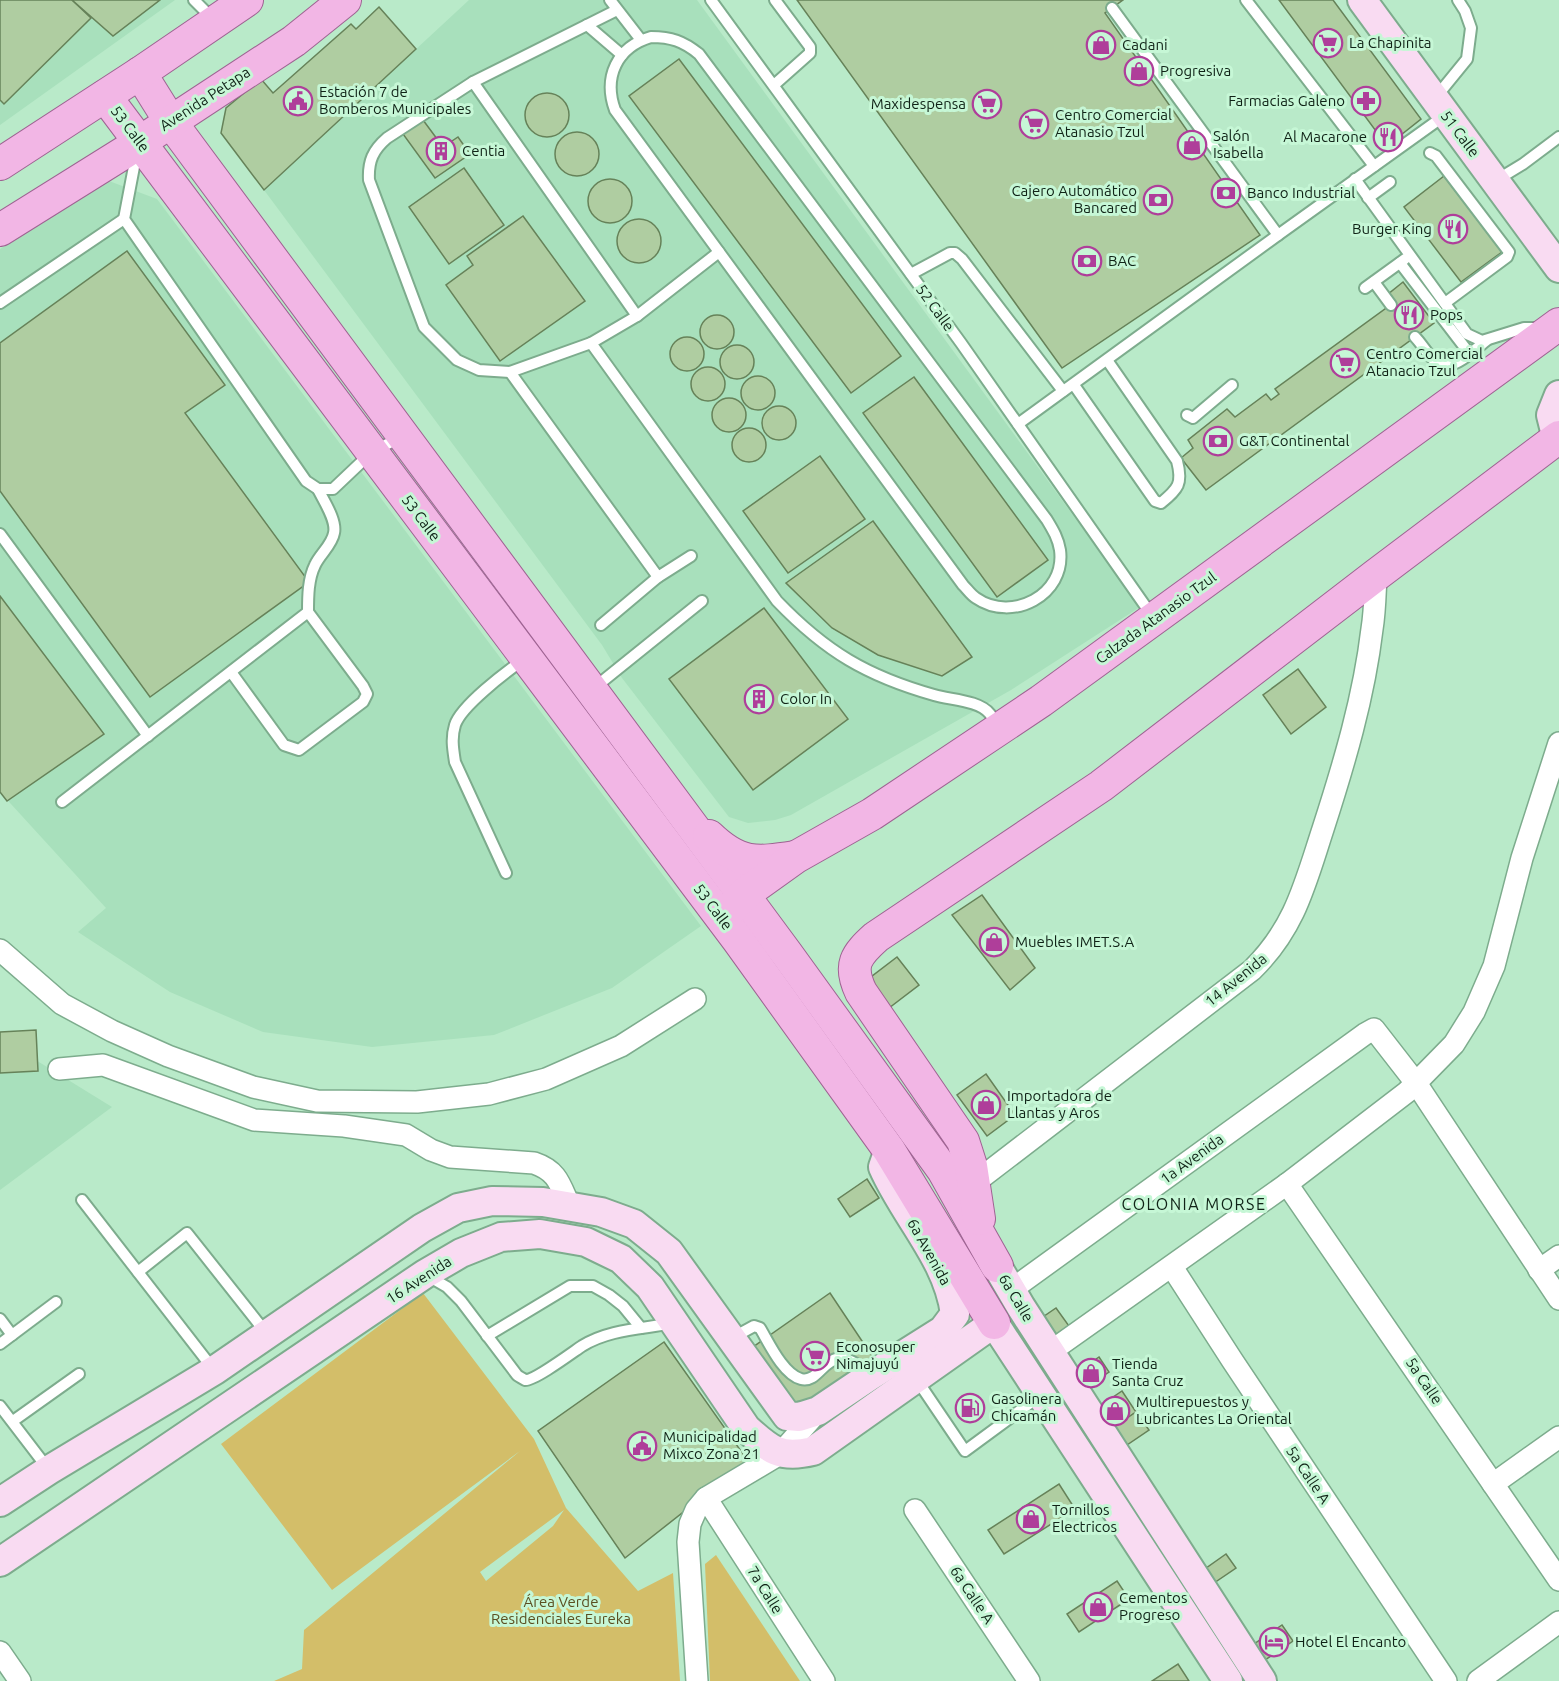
<svg xmlns="http://www.w3.org/2000/svg" width="1559" height="1681" viewBox="0 0 1559 1681" font-family="Ubuntu,sans-serif">
	<style>
		.built { fill: #a8e0bc }
		.green { fill: #d3be69; fill-rule: evenodd }
		.building { fill: #afcda1; stroke: #668259; stroke-width: 1.5 }
		.lines { fill: none; stroke-linecap: round; stroke-linejoin: round }
		.lane-casing { stroke: #7dac8d; stroke-width: 14 }
		.street-casing { stroke: #7dac8d; stroke-width: 24 }
		.secondary-casing { stroke: #7dac8d; stroke-width: 32 }
		.primary-casing { stroke: #9e6392; stroke-width: 34 }
		.lane { stroke: #fff; stroke-width: 10 }
		.street { stroke: #fff; stroke-width: 21 }
		.secondary { stroke: #f9dbf2; stroke-width: 28 }
		.primary { stroke: #f2b6e5; stroke-width: 32 }
		.labels { text-anchor: middle; stroke-width: 6; stroke-linejoin: round; paint-order: stroke }
		.poi-label { font-size: 15px; fill: #102317; stroke: #c6f7d6; text-anchor: start }
		.street-label { font-size: 15px; fill: #102317; stroke: #c6f7d6 }
		.park-label { font-size: 15px; fill: #5b4f21; stroke: #c6f7d6 }
		.neighbourhood-label { font-size: 16px; letter-spacing: 1.5px; fill: #102317; stroke: #c6f7d6 }
	</style>
	<rect width="100%" height="100%" fill="#b9eac9"/>
	<!-- built -->
	<g class="built">
		<path d="M0 0H175L0 125Z"/>
		<path d="M469 0H697L1140 607 1011 690 791 815 775 820 748 823 729 817 622 678 602 645 264 190Z"/>
		<path d="M109 181 157 199 701 926 612 988 494 1035 372 1047 263 1032 170 992 78 932 106 908 0 792V249Z"/>
		<path d="M0 1038 112 1107 0 1190Z"/>
	</g>
	<!-- green -->
	<g class="green">
		<path d="M423 1293 534 1439 566 1508 638 1591 673 1573 680 1681H274L302 1669 304 1630 520 1451 332 1590 221 1444ZM564 1510 553 1526 486 1581 480 1572Z"/>
		<path d="M716 1555 800 1681H710L705 1564Z"/>
	</g>
	<!-- building -->
	<g class="building">
		<path d="M0 0H72L91 18 4 104 0 100Z"/>
		<path d="M72 0H160L113 36Z"/>
		<path d="M797 0H1123L1105 13 1260 235 1062 368Z"/>
		<path d="M1279 0H1333L1421 119 1387 146Z"/>
		<path d="M379 7 416 49 264 190 221 133 226 108 261 79 273 93 351 24 356 29Z"/>
		<path d="M679 59 901 356 851 393 629 96Z"/>
		<circle cx="547" cy="115" r="22"/>
		<path d="M423 120 443 147 458 137 470 154 435 178 403 134Z"/>
		<circle cx="577" cy="154" r="22"/>
		<path d="M464 168 504 225 449 264 409 207Z"/>
		<path d="M1444 176 1502 252 1461 282 1404 207Z"/>
		<circle cx="610" cy="201" r="22"/>
		<path d="M523 216 585 301 500 361 446 285 473 265 467 256Z"/>
		<circle cx="639" cy="241" r="22"/>
		<path d="M127 251 225 385 185 413 309 582 150 697 0 491V343Z"/>
		<path d="M1403 282 1434 323 1206 490 1181 458 1193 448 1188 440 1227 409 1235 417 1266 394 1271 400 1279 394 1275 389 1393 303 1387 295Z"/>
		<circle cx="717" cy="332" r="17"/>
		<circle cx="687" cy="354" r="17"/>
		<circle cx="737" cy="362" r="17"/>
		<circle cx="708" cy="384" r="17"/>
		<circle cx="758" cy="393" r="17"/>
		<path d="M914 377 1048 560 997 597 863 413Z"/>
		<circle cx="729" cy="415" r="17"/>
		<circle cx="779" cy="423" r="17"/>
		<circle cx="749" cy="445" r="17"/>
		<path d="M820 456 865 519 788 573 743 511Z"/>
		<path d="M873 521 972 657 942 676 878 655 832 628 786 583Z"/>
		<path d="M0 596 104 734 7 801 0 792Z"/>
		<path d="M764 608 848 719 753 790 669 679Z"/>
		<path d="M1298 669 1326 707 1291 734 1263 695Z"/>
		<path d="M982 895 1035 968 1010 990 952 915Z"/>
		<path d="M897 957 919 985 889 1008 867 980Z"/>
		<path d="M36 1030 38 1071 0 1073V1032Z"/>
		<path d="M986 1074 1015 1115 987 1136 957 1095Z"/>
		<path d="M867 1179 879 1198 850 1217 838 1199Z"/>
		<path d="M830 1293 878 1365 793 1408 753 1347Z"/>
		<path d="M1056 1308 1069 1326 1056 1335 1037 1321Z"/>
		<path d="M664 1342 748 1461 625 1558 538 1431Z"/>
		<path d="M1099 1357 1109 1372 1082 1390 1073 1375Z"/>
		<path d="M1122 1391 1136 1412 1108 1431 1094 1410Z"/>
		<path d="M1136 1412 1149 1430 1121 1449 1108 1431Z"/>
		<path d="M1059 1484 1075 1509 1004 1554 988 1530Z"/>
		<path d="M1226 1554 1236 1568 1211 1585 1202 1571Z"/>
		<path d="M1117 1581 1129 1599 1079 1632 1067 1614Z"/>
		<path d="M1282 1625 1293 1641 1265 1660 1254 1644Z"/>
		<path d="M1178 1664 1189 1681H1152Z"/>
	</g>
	<g class="lines">
		<!-- lane casing -->
		<g class="lane-casing">
			<g id="lane">
				<path d="M194 0 213 19"/>
				<path d="M610 0 641 40"/>
				<path d="M711 0 961 343 1153 617"/>
				<path d="M1246 0 1374 166"/>
				<path d="M1112 8 1278 235 1444 116"/>
				<path d="M617 10 473 82 387 138C373 150 368 161 369 180L424 327 457 360 479 370 510 372 591 343 637 316 719 252"/>
				<path d="M587 25 622 55"/>
				<path d="M651 37C671 37 683 41 699 54L1047 520C1053 530 1058 538 1060 550 1066 595 1012 623 976 598 971 595 967 589 963 585L615 110C603 77 617 47 651 37Z"/>
				<path d="M473 82 637 316"/>
				<path d="M774 85 810 53V47L775 0"/>
				<path d="M1436 97 1467 59 1471 28 1465 11 1458 0"/>
				<path d="M137 151 124 219 306 481 318 489H333L372 452 401 437"/>
				<path d="M1430 153 1436 156 1509 252 1507 257 1445 303"/>
				<path d="M1355 179 1467 334 1482 341 1524 328H1539"/>
				<path d="M1495 181 1523 164 1559 137"/>
				<path d="M1368 198 1390 182"/>
				<path d="M1400 263 1469 353"/>
				<path d="M911 274 950 253H955L962 259 1063 391"/>
				<path d="M1374 282 1391 305"/>
				<path d="M1365 288 1405 259"/>
				<path d="M0 303 124 219"/>
				<path d="M1415 337C1422 344 1429 357 1437 363 1453 373 1475 349 1487 340"/>
				<path d="M591 343 777 601C826 652 867 676 934 695 950 700 979 700 990 714 993 718 994 723 996 727"/>
				<path d="M510 372 658 577 691 556"/>
				<path d="M1074 385 1155 501 1161 503C1178 489 1183 484 1177 461L1107 360"/>
				<path d="M1187 415 1193 418 1232 385"/>
				<path d="M1018 424 1278 235"/>
				<path d="M0 534 148 736"/>
				<path d="M601 625 658 577"/>
				<path d="M231 672 284 745 299 750 363 702 367 694 363 686 308 612"/>
				<path d="M594 688 702 601"/>
				<path d="M62 802 308 612C308 597 308 579 315 565 320 554 332 545 334 533 337 520 323 500 318 489"/>
				<path d="M506 873 455 762C453 749 451 738 455 725 461 706 506 672 523 660"/>
				<path d="M82 1200 214 1370"/>
				<path d="M138 1272 187 1233 267 1334"/>
				<path d="M428 1276 447 1287 461 1301 517 1375C518 1376 525 1380 525 1380 534 1381 573 1352 582 1346 609 1329 643 1329 673 1323"/>
				<path d="M0 1319 12 1335 0 1344"/>
				<path d="M12 1335 56 1302"/>
				<path d="M487 1336 570 1286H593L609 1295 623 1306 641 1328"/>
				<path d="M732 1338 754 1326 760 1328C769 1343 783 1374 801 1379 824 1385 826 1333 870 1375"/>
				<path d="M917 1380 965 1451 1041 1395"/>
				<path d="M0 1406 49 1470"/>
				<path d="M13 1421 79 1374"/>
			</g>
		</g>
		<!-- street casing -->
		<g class="street-casing">
			<g id="street">
				<path d="M0 950 62 1004 112 1031 168 1056 253 1087 317 1101 417 1102 489 1094 546 1079 621 1046 695 999"/>
				<path d="M59 1069 103 1065 254 1120 344 1126 406 1135 431 1150 450 1157 534 1163C558 1171 560 1185 570 1207"/>
				<path d="M973 1184 1252 970C1295 928 1305 884 1323 829 1344 764 1364 697 1372 629 1375 611 1375 593 1376 575"/>
				<path d="M1287 1184 1559 1580"/>
				<path d="M1172 1267 1232 1360 1446 1681"/>
				<path d="M1539 1270 1559 1256"/>
				<path d="M1011 1290 1365 1034 1374 1029 1416 1083 1559 1299"/>
				<path d="M1050 1352 1287 1184 1407 1092 1454 1044 1474 1012 1494 966 1522 858 1559 743"/>
				<path d="M1493 1484 1559 1437"/>
				<path d="M706 1498 824 1681"/>
				<path d="M915 1510 1029 1681"/>
				<path d="M0 1652 20 1681"/>
				<path d="M697 1681 688 1542 690 1524 696 1510 706 1498 780 1454 818 1411"/>
				<path d="M1478 1681 1559 1622"/>
			</g>
		</g>
		<!-- secondary casing -->
		<g class="secondary-casing">
			<g id="secondary">
				<path d="M1362 0 1559 268"/>
				<path d="M1557 439 1551 415 1559 395"/>
				<path d="M997 1266 1021 1307 1262 1681"/>
				<path d="M994 1323 1228 1681"/>
				<path d="M0 1502 49 1470 215 1370 422 1228 458 1208 492 1201 543 1202 601 1212 634 1224 669 1252 787 1416 799 1417 818 1411 870 1376 943 1330 955 1314C948 1259 905 1217 883 1167L889 1150"/>
				<path d="M0 1562 425 1274 461 1253 501 1237 540 1234 586 1242 621 1259 650 1287 746 1428C770 1450 780 1459 813 1451L994 1323"/>
			</g>
		</g>
		<!-- primary casing -->
		<g class="primary-casing">
			<g id="primary">
				<path d="M140 73 170 121 787 954 943 1170 997 1266"/>
				<path d="M105 96 738 940 889 1150 994 1323"/>
				<path d="M0 164 140 73 247 0"/>
				<path d="M0 230 125 152 294 41 345 0"/>
				<path d="M709 836C739 865 756 863 795 857"/>
				<path d="M730 910 743 895 796 857 872 814 1041 701 1559 324"/>
				<path d="M979 1219 971 1166 963 1141 861 992C848 965 856 955 876 937L1101 786 1376 575 1559 437"/>
			</g>
		</g>
		<!-- lane -->
		<use href="#lane" class="lane"/>
		<!-- street -->
		<use href="#street" class="street"/>
		<!-- secondary -->
		<use href="#secondary" class="secondary"/>
		<!-- primary -->
		<use href="#primary" class="primary"/>
	</g>
	<!-- icons -->
	<defs>
		<g id="supermarket-ring" transform="scale(1.5)"><circle r="9.5" fill="#c6f7d6" stroke="#af3e9a" stroke-width="1.5"/><path d="M-6-5.5h2.5l.6 2H6L4.5 2H-2.5L-4.4-4H-6ZM-1.5 3.2a1.3 1.3 0 1 0 .1 0ZM3 3.2a1.3 1.3 0 1 0 .1 0Z" fill="#af3e9a"/></g>
		<g id="shop-ring" transform="scale(1.5)"><circle r="9.5" fill="#c6f7d6" stroke="#af3e9a" stroke-width="1.5"/><path d="M-5-2.5h2.3a2.7 3.5 0 0 1 5.4 0H5L5.5 6h-11ZM-1.5-2.5h3a1.5 2.3 0 0 0-3 0Z" fill="#af3e9a"/></g>
		<g id="civic-ring" transform="scale(1.5)"><circle r="9.5" fill="#c6f7d6" stroke="#af3e9a" stroke-width="1.5"/><path d="M-.6-6.5H3V-4.5H.6V-3L4-1V1h2V6H-6V1h2V-1L-.6-3ZM-1.2 2.5V6h2.4V2.5Z" fill="#af3e9a"/></g>
		<g id="pharmacy-ring" transform="scale(1.5)"><circle r="9.5" fill="#c6f7d6" stroke="#af3e9a" stroke-width="1.5"/><path d="M-2-6h4v4h4v4h-4v4h-4v-4h-4v-4h4Z" fill="#af3e9a"/></g>
		<g id="restaurant-ring" transform="scale(1.5)"><circle r="9.5" fill="#c6f7d6" stroke="#af3e9a" stroke-width="1.5"/><path d="M-5-6h1v4h1v-4h1v4h1v-4h1v5L-1.5 .5V6h-2V.5L-5-1ZM5-6V6H3V1.5H1.5Q1.5-4 5-6Z" fill="#af3e9a"/></g>
		<g id="building-ring" transform="scale(1.5)"><circle r="9.5" fill="#c6f7d6" stroke="#af3e9a" stroke-width="1.5"/><path d="M-4-6H4V6H1V3H-1V6H-4ZM-2.5-4.3h1.7v1.8h-1.7ZM.8-4.3h1.7v1.8H.8ZM-2.5-1h1.7V.8h-1.7ZM.8-1h1.7V.8H.8Z" fill="#af3e9a"/></g>
		<g id="bank-ring" transform="scale(1.5)"><circle r="9.5" fill="#c6f7d6" stroke="#af3e9a" stroke-width="1.5"/><path d="M-6-4H6V4H-6ZM0-2.3a2.3 2.3 0 1 0 0 4.6a2.3 2.3 0 1 0 0-4.6Z" fill="#af3e9a"/></g>
		<g id="fuel-ring" transform="scale(1.5)"><circle r="9.5" fill="#c6f7d6" stroke="#af3e9a" stroke-width="1.5"/><path d="M-5.5-6h7V0h2V4h1.3V-2.5L3-4.5l.8-.8L6-3V5H2.5V1h-1V6h-7ZM-4.2-4.7v3.2H.2V-4.7Z" fill="#af3e9a"/></g>
		<g id="hotel-ring" transform="scale(1.5)"><circle r="9.5" fill="#c6f7d6" stroke="#af3e9a" stroke-width="1.5"/><path d="M-6-4.5h1.5V1H6V5H4.5V3h-9V5H-6ZM-4 0a1.8 1.8 0 1 1 3.6 0ZM.5 0V-2.5h3Q6-2.5 6 0Z" fill="#af3e9a"/></g>
	</defs>
	<g fill-rule="evenodd">
		<use href="#supermarket-ring" x="1328" y="43"/>
		<use href="#shop-ring" x="1101" y="45"/>
		<use href="#shop-ring" x="1139" y="71"/>
		<use href="#civic-ring" x="298" y="101"/>
		<use href="#pharmacy-ring" x="1366" y="101"/>
		<use href="#supermarket-ring" x="987" y="104"/>
		<use href="#supermarket-ring" x="1034" y="124"/>
		<use href="#restaurant-ring" x="1388" y="137"/>
		<use href="#shop-ring" x="1192" y="145"/>
		<use href="#building-ring" x="441" y="151"/>
		<use href="#bank-ring" x="1226" y="193"/>
		<use href="#bank-ring" x="1158" y="200"/>
		<use href="#restaurant-ring" x="1453" y="229"/>
		<use href="#bank-ring" x="1087" y="261"/>
		<use href="#restaurant-ring" x="1409" y="315"/>
		<use href="#supermarket-ring" x="1345" y="363"/>
		<use href="#bank-ring" x="1218" y="441"/>
		<use href="#building-ring" x="759" y="699"/>
		<use href="#shop-ring" x="994" y="942"/>
		<use href="#shop-ring" x="986" y="1105"/>
		<use href="#supermarket-ring" x="815" y="1356"/>
		<use href="#shop-ring" x="1091" y="1373"/>
		<use href="#fuel-ring" x="970" y="1408"/>
		<use href="#shop-ring" x="1115" y="1411"/>
		<use href="#civic-ring" x="642" y="1446"/>
		<use href="#shop-ring" x="1031" y="1519"/>
		<use href="#shop-ring" x="1098" y="1607"/>
		<use href="#hotel-ring" x="1274" y="1642"/>
	</g>
	<g class="labels">
		<!-- poi labels -->
		<g class="poi-label">
			<text x="1349" y="48">La Chapinita</text>
			<text x="1122" y="50">Cadani</text>
			<text x="1160" y="76">Progresiva</text>
			<text x="319" y="97">Estación 7 de<tspan x="319" dy="17">Bomberos Municipales</tspan></text>
			<text x="1345" y="106" text-anchor="end">Farmacias Galeno</text>
			<text x="966" y="109" text-anchor="end">Maxidespensa</text>
			<text x="1055" y="120">Centro Comercial<tspan x="1055" dy="17">Atanasio Tzul</tspan></text>
			<text x="1213" y="141">Salón<tspan x="1213" dy="17">Isabella</tspan></text>
			<text x="1367" y="142" text-anchor="end">Al Macarone</text>
			<text x="462" y="156">Centia</text>
			<text x="1137" y="196" text-anchor="end">Cajero Automático<tspan x="1137" dy="17">Bancared</tspan></text>
			<text x="1247" y="198">Banco Industrial</text>
			<text x="1432" y="234" text-anchor="end">Burger King</text>
			<text x="1108" y="266">BAC</text>
			<text x="1430" y="320">Pops</text>
			<text x="1366" y="359">Centro Comercial<tspan x="1366" dy="17">Atanacio Tzul</tspan></text>
			<text x="1239" y="446">G&amp;T Continental</text>
			<text x="780" y="704">Color In</text>
			<text x="1015" y="947">Muebles IMET.S.A</text>
			<text x="1007" y="1101">Importadora de<tspan x="1007" dy="17">Llantas y Aros</tspan></text>
			<text x="836" y="1352">Econosuper<tspan x="836" dy="17">Nimajuyú</tspan></text>
			<text x="1112" y="1369">Tienda<tspan x="1112" dy="17">Santa Cruz</tspan></text>
			<text x="991" y="1404">Gasolinera<tspan x="991" dy="17">Chicamán</tspan></text>
			<text x="1136" y="1407">Multirepuestos y<tspan x="1136" dy="17">Lubricantes La Oriental</tspan></text>
			<text x="663" y="1442">Municipalidad<tspan x="663" dy="17">Mixco Zona 21</tspan></text>
			<text x="1052" y="1515">Tornillos<tspan x="1052" dy="17">Electricos</tspan></text>
			<text x="1119" y="1603">Cementos<tspan x="1119" dy="17">Progreso</tspan></text>
			<text x="1295" y="1647">Hotel El Encanto</text>
		</g>
		<!-- street labels -->
		<g class="street-label">
			<text transform="translate(205 99) rotate(-33)" y="5">Avenida Petapa</text>
			<text transform="translate(130 129) rotate(53)" y="5">53 Calle</text>
			<text transform="translate(1460 134) rotate(53)" y="5">51 Calle</text>
			<text transform="translate(935 308) rotate(54)" y="5">52 Calle</text>
			<text transform="translate(421 518) rotate(53)" y="5">53 Calle</text>
			<text transform="translate(1156 618) rotate(-36)" y="5">Calzada Atanasio Tzul</text>
			<text transform="translate(713 907) rotate(53)" y="5">53 Calle</text>
			<text transform="translate(1236 980) rotate(-39)" y="5">14 Avenida</text>
			<text transform="translate(1192 1159) rotate(-36)" y="5">1a Avenida</text>
			<text transform="translate(929 1252) rotate(61)" y="5">6a Avenida</text>
			<text transform="translate(419 1280) rotate(-33)" y="5">16 Avenida</text>
			<text transform="translate(1016 1298) rotate(59)" y="5">6a Calle</text>
			<text transform="translate(1424 1381) rotate(56)" y="5">5a Calle</text>
			<text transform="translate(1308 1475) rotate(56)" y="5">5a Calle A</text>
			<text transform="translate(765 1590) rotate(58)" y="5">7a Calle</text>
			<text transform="translate(972 1595) rotate(56)" y="5">6a Calle A</text>
		</g>
		<!-- park labels -->
		<g class="park-label">
			<text x="561" y="1607">Área Verde<tspan x="561" dy="17">Residenciales Eureka</tspan></text>
		</g>
		<!-- neighbourhood labels -->
		<g class="neighbourhood-label">
			<text x="1194" y="1210">COLONIA MORSE</text>
		</g>
	</g>
</svg>
